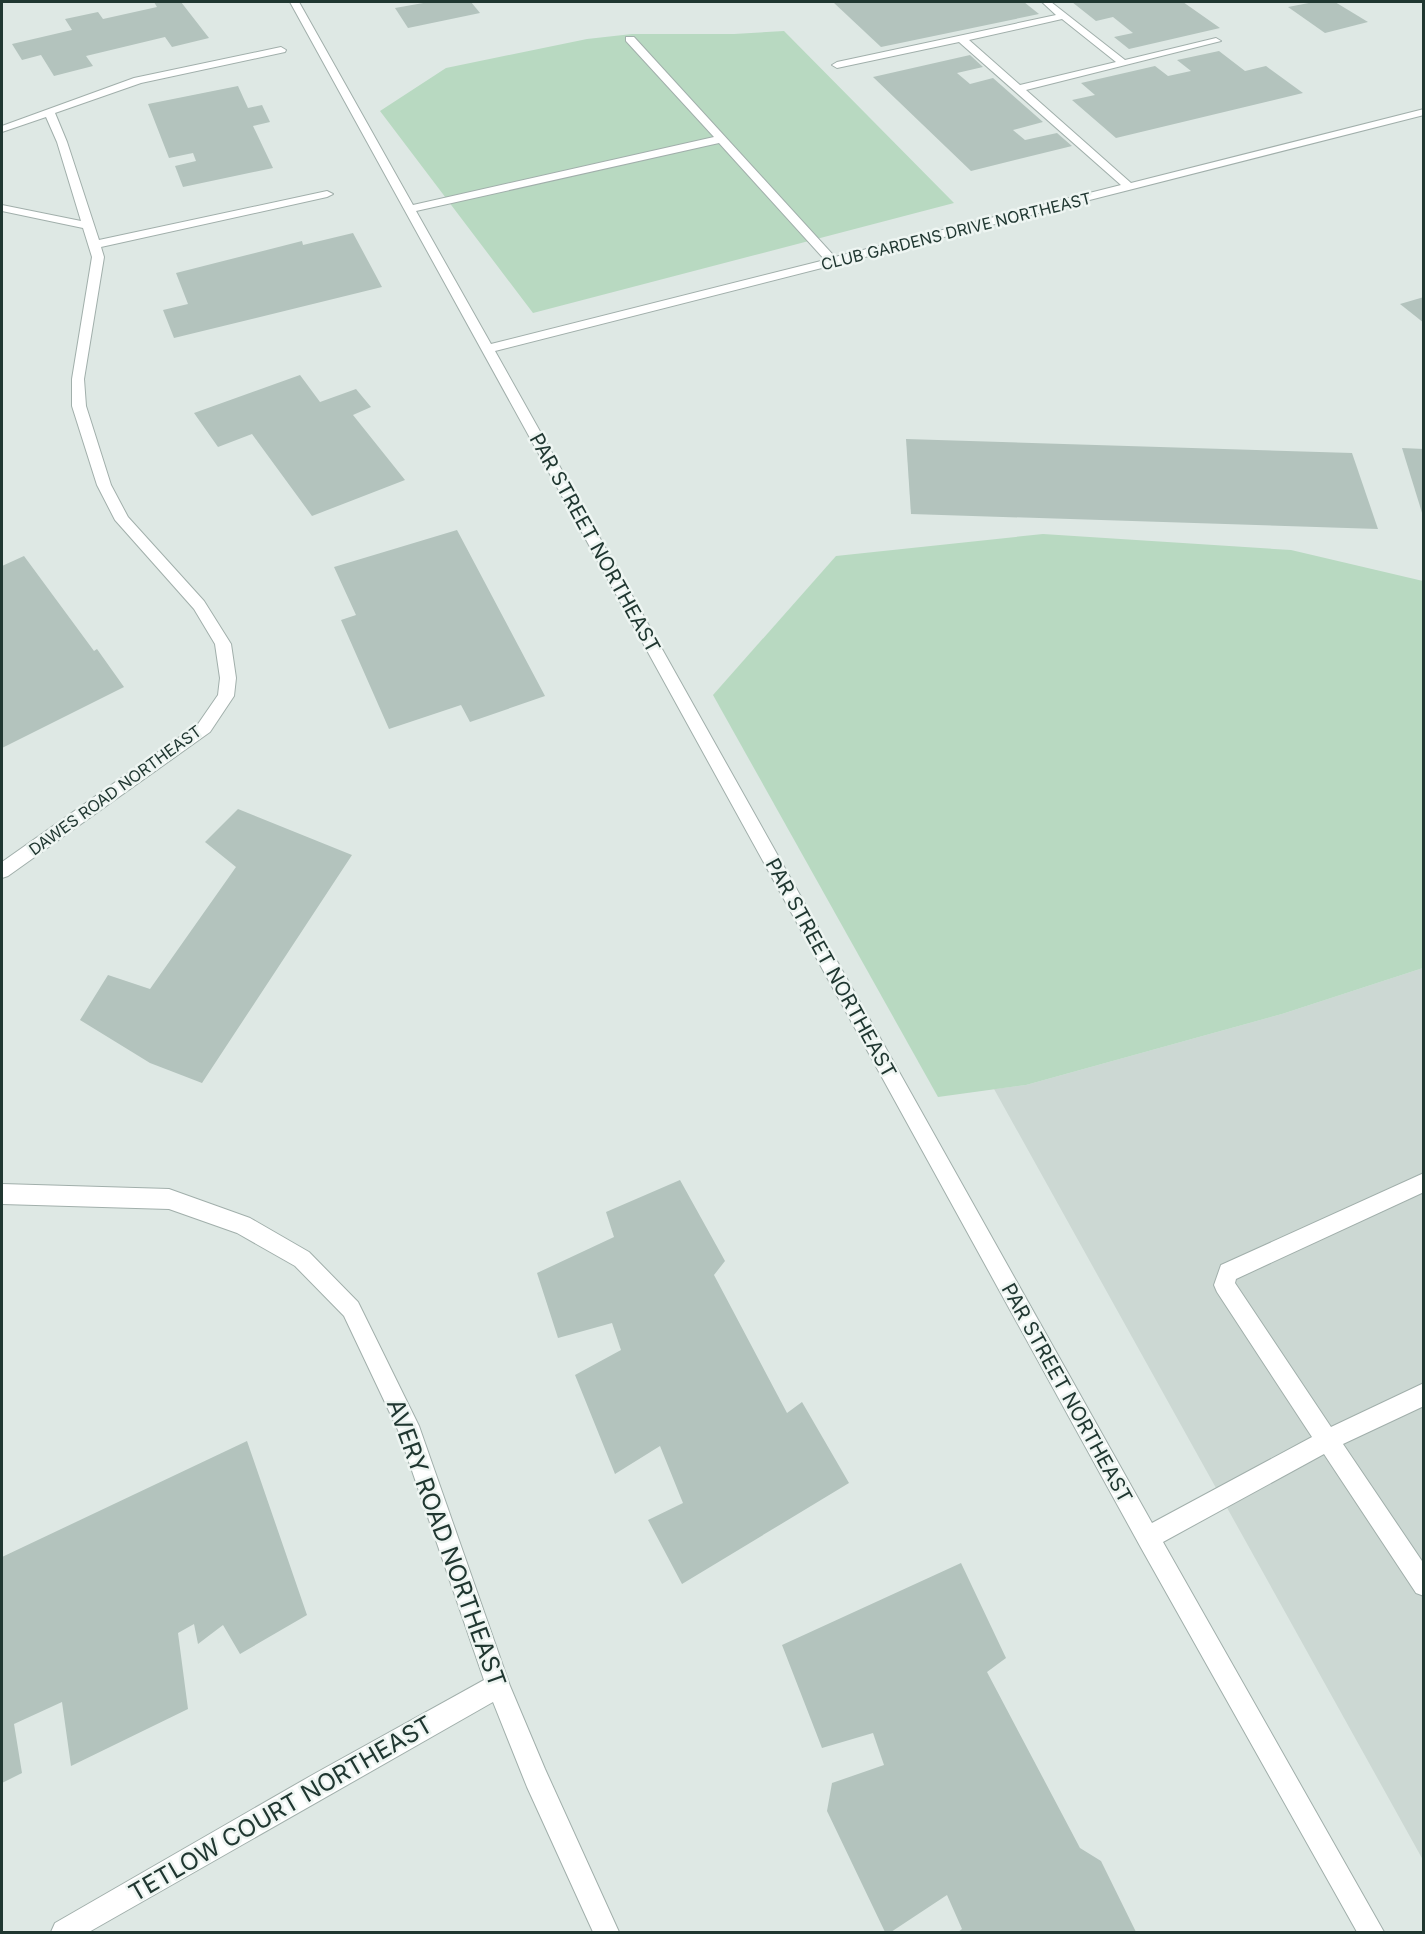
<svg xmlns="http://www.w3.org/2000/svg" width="1425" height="1934" viewBox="0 0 1425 1934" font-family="Inter,sans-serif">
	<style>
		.built { fill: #ccd8d3 }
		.green { fill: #b8d9c1 }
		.building { fill: #b3c3bd }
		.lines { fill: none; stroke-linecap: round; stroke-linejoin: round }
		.minor-casing { stroke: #a1afab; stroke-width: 2 }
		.minor { fill: #fff; fill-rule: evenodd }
		.labels { text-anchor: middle; stroke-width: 5; stroke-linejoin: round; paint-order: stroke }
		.far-street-label { font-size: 16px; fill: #203731; stroke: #eef5f2 }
		.street-label { font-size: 20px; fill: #203731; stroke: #eef5f2 }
		.near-street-label { font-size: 24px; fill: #203731; stroke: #eef5f2 }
	</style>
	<rect width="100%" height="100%" fill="#dee8e4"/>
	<!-- built -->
	<path class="built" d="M1423 968V1860L994 1089 1026 1085 1282 1014Z"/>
	<!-- green -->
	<g class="green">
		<path d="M784 31 954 203 533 313 380 111 446 68 587 39 632 34H734Z"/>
		<path d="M1043 534 1291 550 1423 581V968L1282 1014 1026 1085 938 1097 713 695 836 556Z"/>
	</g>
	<!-- building -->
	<g class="building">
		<path d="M154 2H181L209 38 172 47 165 37 86 56 93 66 54 76 41 55 22 60 12 44 72 30 65 19 98 12 103 19 157 7Z"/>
		<path d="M429 2H471L480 13 408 28 395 8Z"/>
		<path d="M833 2H1024L1039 14 881 47Z"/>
		<path d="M1072 2H1183L1220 28 1129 49 1114 37 1133 33 1113 17 1096 21Z"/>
		<path d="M1314 2H1335L1368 22 1325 33 1288 7Z"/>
		<path d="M1219 51 1245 71 1266 66 1303 93 1116 138 1072 100 1095 95 1081 83 1155 66 1168 76 1191 71 1177 60Z"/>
		<path d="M970 55 983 67 957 73 970 84 993 78 1043 122 1013 130 1025 140 1057 133 1072 146 971 171 873 77Z"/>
		<path d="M238 86 248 108 262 105 270 122 253 126 273 168 183 187 175 166 196 161 193 153 169 158 148 104Z"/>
		<path d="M353 233 382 287 174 338 163 310 188 304 176 273 302 241 303 245Z"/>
		<path d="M1424 297V323L1400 304Z"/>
		<path d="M300 375 320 402 356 389 371 407 353 415 405 480 312 516 252 434 218 447 194 413Z"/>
		<path d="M906 439 1352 453 1378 529 911 514Z"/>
		<path d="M1402 448 1424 449V516H1423Z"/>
		<path d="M457 530 545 696 470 722 461 705 389 729 341 620 356 615 334 567Z"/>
		<path d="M24 556 94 651 97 649 124 687 2 748V566Z"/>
		<path d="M238 809 352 855 202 1083 150 1063 80 1020 108 975 150 989 236 867 205 842Z"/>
		<path d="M680 1180 725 1261 714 1275 787 1413 802 1402 849 1483 682 1584 648 1520 683 1503 660 1446 615 1474 575 1375 621 1350 612 1323 558 1338 537 1273 614 1237 606 1212Z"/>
		<path d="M247 1441 307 1615 240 1654 223 1625 198 1644 194 1624 178 1633 188 1709 71 1766 62 1702 14 1724 22 1773 2 1783V1557Z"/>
		<path d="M961 1563 1006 1658 987 1672 1080 1848 1101 1861 1136 1932H958L962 1929 947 1895 891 1932H885L827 1811 832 1783 884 1765 873 1733 822 1748 782 1645Z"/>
	</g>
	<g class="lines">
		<!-- minor casing -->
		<g class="minor-casing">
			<g id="minor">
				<path d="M290 2H299L413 205 714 137 626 41V37H634L835 257 1121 185 959 42 837 68 832 65 837 62 1056 15 1042 2H1051L1125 60 1216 38 1221 41 1026 90 1131 183 1424 109V115L495 351 1152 1523 1312 1437 1217 1292 1214 1285 1221 1265 1424 1173V1192L1236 1279 1235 1283 1331 1427 1424 1383V1406L1343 1444 1424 1564V1596L1416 1593 1324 1454 1163 1542 1384 1932H1357L1140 1546ZM1062 19 1116 62 1020 85 969 40ZM719 143 825 260 491 344 416 211Z"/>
				<path d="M281 47 286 50 285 52 141 83 55 113 67 142 99 240 327 191 333 194 327 197 101 247 104 257 84 379 86 406 111 485 128 517 204 601 231 644 236 678 234 696 210 732 8 876 2 878V862L198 724 218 695 220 678 215 644 194 609 115 520 97 485 72 406V379L92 257 83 228 2 211V205L81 221 57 142 46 117 2 132V126L134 78Z"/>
				<path d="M2 1184 169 1189 250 1218 309 1252 358 1302 419 1426 510 1686 545 1769 619 1932H593L527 1787 493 1702 89 1932H51L55 1923 314 1774 484 1680 398 1430 344 1316 295 1266 237 1233 169 1209 2 1204Z"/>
			</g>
		</g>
		<!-- minor -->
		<use href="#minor" class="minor"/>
	</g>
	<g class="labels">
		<!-- far-street labels -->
		<g class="far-street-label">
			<text transform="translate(956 231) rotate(-14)" y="6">CLUB GARDENS DRIVE NORTHEAST</text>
			<text transform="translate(115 790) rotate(-36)" y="6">DAWES ROAD NORTHEAST</text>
		</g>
		<!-- street labels -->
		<g class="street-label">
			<text transform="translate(595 543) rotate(61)" y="7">PAR STREET NORTHEAST</text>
			<text transform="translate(831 968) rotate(61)" y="7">PAR STREET NORTHEAST</text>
			<text transform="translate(1067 1393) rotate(61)" y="7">PAR STREET NORTHEAST</text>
		</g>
		<!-- near-street labels -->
		<g class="near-street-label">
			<text transform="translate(446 1543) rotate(70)" y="8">AVERY ROAD NORTHEAST</text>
			<text transform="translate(281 1809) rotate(-30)" y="8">TETLOW COURT NORTHEAST</text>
		</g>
	</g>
	<!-- border -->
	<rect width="1425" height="1934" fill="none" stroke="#203731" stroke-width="6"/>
</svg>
